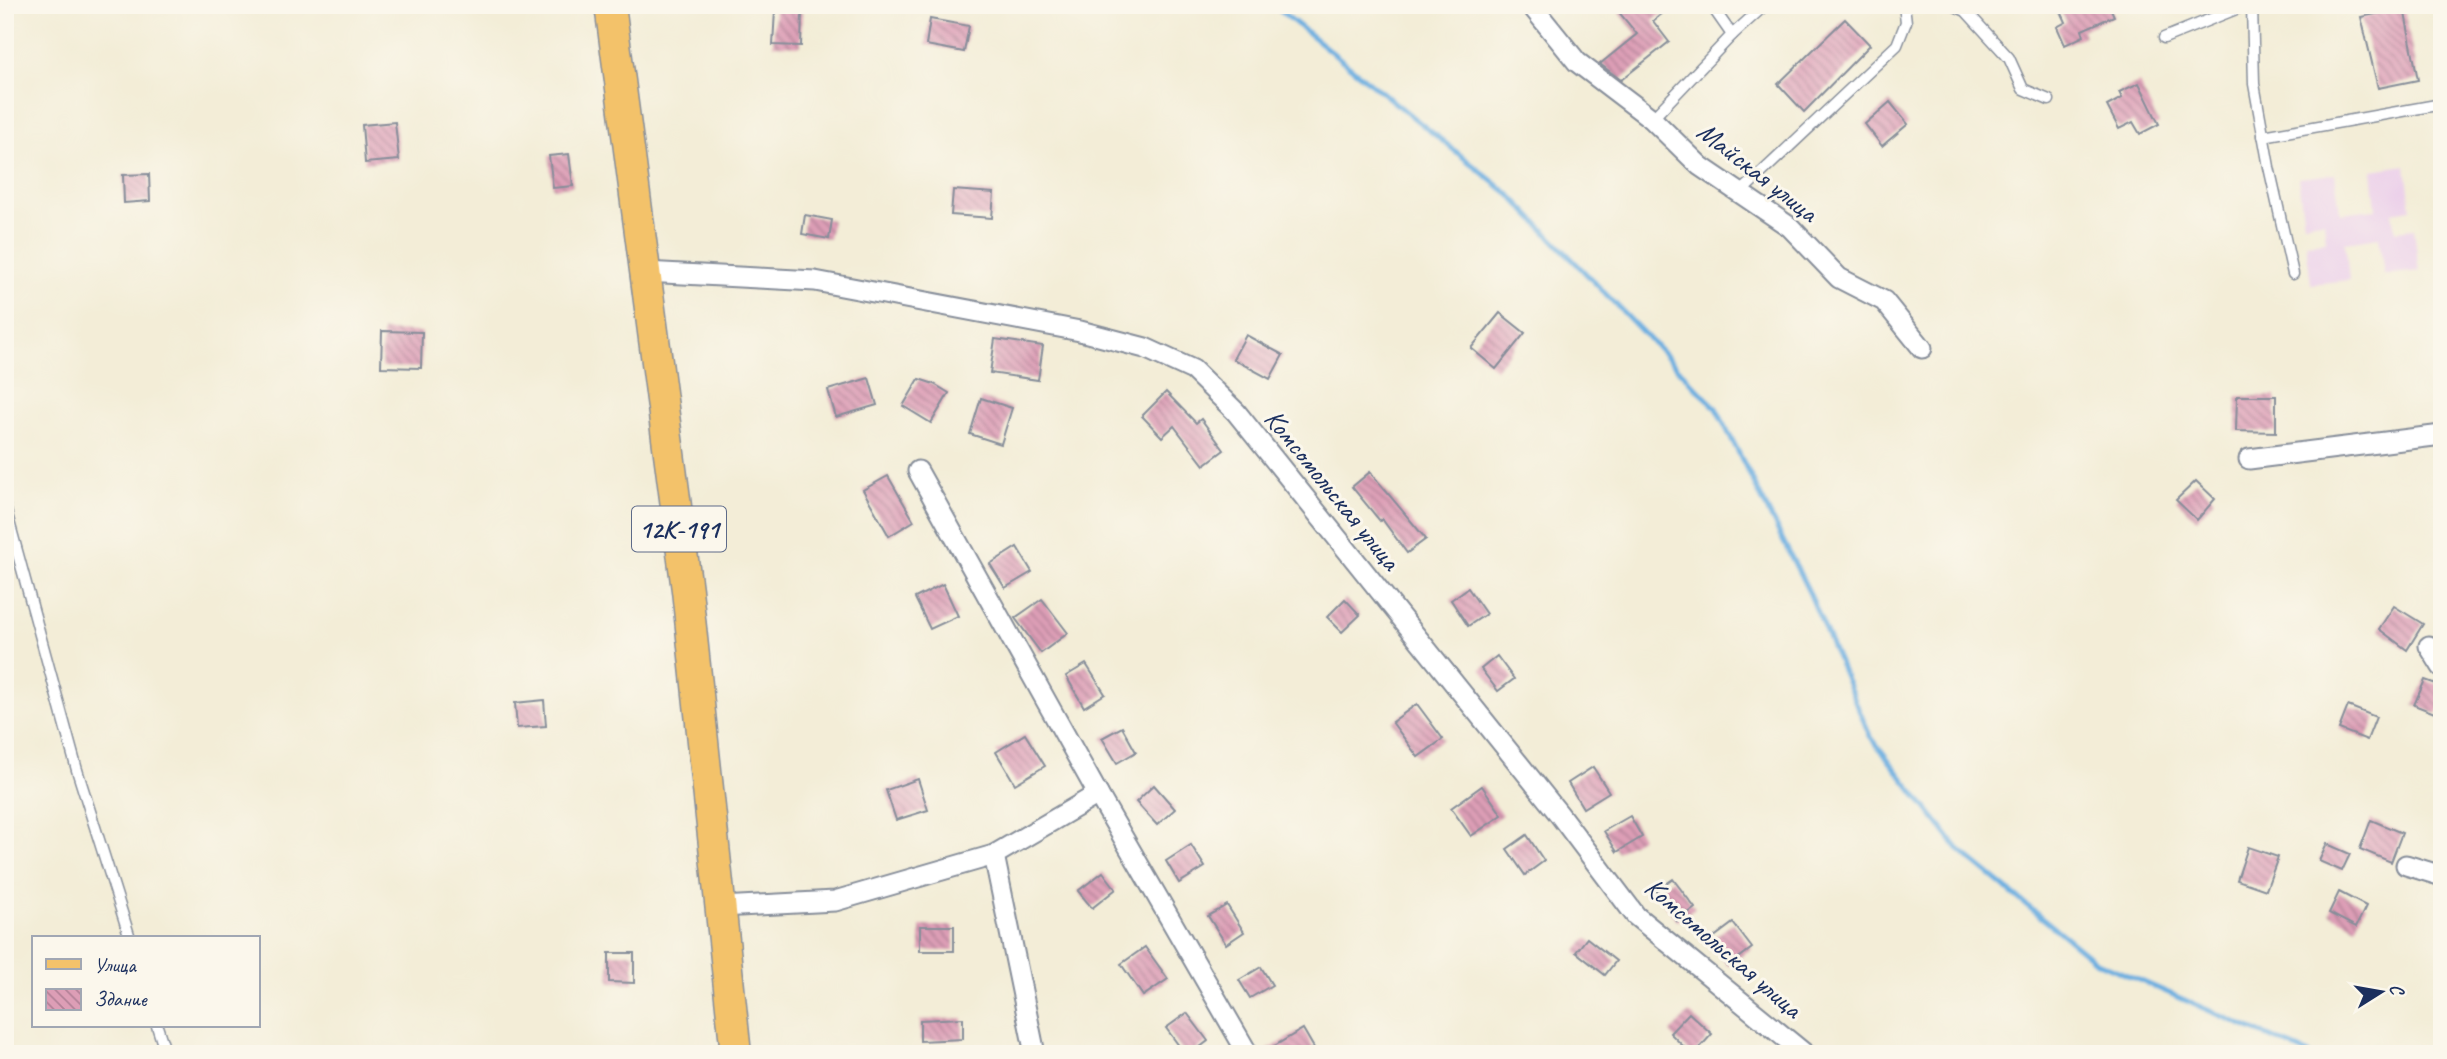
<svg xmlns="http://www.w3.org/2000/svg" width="2447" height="1059" viewBox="0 0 2447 1059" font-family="Caveat,sans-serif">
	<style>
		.built { fill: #ecd1ea }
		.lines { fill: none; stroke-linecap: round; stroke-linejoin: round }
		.stream { stroke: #6baee0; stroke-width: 5 }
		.building { fill: url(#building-back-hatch) }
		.service-casing { stroke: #878e9a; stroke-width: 13 }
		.minor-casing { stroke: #878e9a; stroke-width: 23 }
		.primary-casing { stroke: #878e9a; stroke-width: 33 }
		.service { stroke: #fff; stroke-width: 10 }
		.minor { stroke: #fff; stroke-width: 19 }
		.primary { stroke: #f3c26a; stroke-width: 30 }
		.labels { text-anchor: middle; stroke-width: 6; stroke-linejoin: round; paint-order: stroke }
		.shield { fill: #fbf7ec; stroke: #5e6b89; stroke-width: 2 }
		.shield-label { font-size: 26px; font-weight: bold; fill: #1b2f5e }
		.street-label { font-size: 28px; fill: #1b2f5e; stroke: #fbf7ec }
	</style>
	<defs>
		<pattern id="building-back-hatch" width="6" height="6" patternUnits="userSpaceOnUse" patternTransform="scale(1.75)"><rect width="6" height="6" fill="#dd9eb6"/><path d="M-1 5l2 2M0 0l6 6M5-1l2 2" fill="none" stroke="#b28197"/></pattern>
	</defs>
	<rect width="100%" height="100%" fill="#fbf7ec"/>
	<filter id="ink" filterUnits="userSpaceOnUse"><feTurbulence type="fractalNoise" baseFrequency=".0143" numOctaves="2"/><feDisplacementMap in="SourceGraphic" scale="14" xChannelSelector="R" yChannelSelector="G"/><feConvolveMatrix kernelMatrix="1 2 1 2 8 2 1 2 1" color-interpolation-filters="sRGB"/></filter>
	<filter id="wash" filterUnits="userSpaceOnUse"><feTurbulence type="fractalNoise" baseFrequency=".00686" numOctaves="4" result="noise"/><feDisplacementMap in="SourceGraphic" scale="28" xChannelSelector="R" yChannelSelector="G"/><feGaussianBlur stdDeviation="1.57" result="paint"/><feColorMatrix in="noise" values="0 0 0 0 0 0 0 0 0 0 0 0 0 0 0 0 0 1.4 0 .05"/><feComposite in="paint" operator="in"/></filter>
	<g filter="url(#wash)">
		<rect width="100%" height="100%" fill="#f3edd7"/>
		<!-- built -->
		<path class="built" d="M2406 165 2411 209 2392 212 2395 231 2414 229 2419 271 2384 275 2379 237 2345 242 2349 280 2311 284 2306 243 2326 241 2324 221 2304 223 2298 178 2335 174 2340 213 2376 209 2372 170Z"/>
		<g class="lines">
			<!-- stream -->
			<path class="stream" d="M1273 5 1510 195 1716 408 1809 592 1870 736 1959 850 2095 961 2309 1054"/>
		</g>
		<g id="blocks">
			<!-- building -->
			<g class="building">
				<path d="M1613 5H1673L1653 21 1669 42 1621 80 1600 64 1637 34Z"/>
				<path d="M2058 5H2109L2114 16 2082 30 2084 36 2065 45 2057 27 2066 22Z"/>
				<path d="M2404 8 2418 80 2378 88 2361 17Z"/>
				<path d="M775 10 802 12 801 46 773 45Z"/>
				<path d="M930 19 969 26 964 52 926 45Z"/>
				<path d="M1845 19 1870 45 1804 112 1778 84Z"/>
				<path d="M2139 83 2159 124 2140 134 2133 122 2119 129 2107 106 2122 98 2119 92Z"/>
				<path d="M1890 102 1908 124 1882 146 1865 124Z"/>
				<path d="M395 122 399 160 365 163 362 125Z"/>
				<path d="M569 154 573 186 553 188 549 156Z"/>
				<path d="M149 174 150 201 124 203 123 175Z"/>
				<path d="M953 190 994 193 992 218 951 215Z"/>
				<path d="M805 215 832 220 829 239 802 234Z"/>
				<path d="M1500 313 1525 333 1496 369 1471 348Z"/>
				<path d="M382 331 422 332 421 368 381 367Z"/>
				<path d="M1246 335 1283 355 1270 379 1233 359Z"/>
				<path d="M995 339 1043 346 1038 380 990 373Z"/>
				<path d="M869 378 877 405 836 417 828 390Z"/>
				<path d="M919 379 934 384 949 393 931 423 903 406Z"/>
				<path d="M1166 392 1196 423 1201 419 1224 450 1204 465 1174 426 1162 437 1142 416Z"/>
				<path d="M2237 396H2276V432L2236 431Z"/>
				<path d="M981 398 1012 408 1001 444 970 434Z"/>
				<path d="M1370 472 1426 539 1407 553 1382 519 1380 521 1352 487Z"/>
				<path d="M888 476 914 521 889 536 863 490Z"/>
				<path d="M2196 481 2215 499 2197 520 2176 500Z"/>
				<path d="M1017 547 1032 572 1005 588 990 564Z"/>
				<path d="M943 584 958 616 930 629 915 598Z"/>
				<path d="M1468 588 1486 614 1468 626 1451 600Z"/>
				<path d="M1042 599 1068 633 1041 653 1015 618Z"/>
				<path d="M1345 599 1360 615 1342 632 1327 617Z"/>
				<path d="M2394 606 2423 624 2407 650 2379 629Z"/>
				<path d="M1497 656 1514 679 1498 691 1481 669Z"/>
				<path d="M1086 664 1105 694 1084 707 1066 676Z"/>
				<path d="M2425 680 2442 686V704L2437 714 2414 705Z"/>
				<path d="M544 700 546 726 517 728 515 703Z"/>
				<path d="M1417 704 1443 739 1418 757 1392 722Z"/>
				<path d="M2348 706 2376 717 2367 740 2339 729Z"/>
				<path d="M1122 727 1136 752 1117 763 1102 738Z"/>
				<path d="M1025 734 1045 766 1015 784 996 752Z"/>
				<path d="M1593 767 1609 792 1583 808 1568 783Z"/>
				<path d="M918 779 928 810 896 820 886 790Z"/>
				<path d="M1154 785 1175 809 1157 825 1136 802Z"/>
				<path d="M1482 786 1502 815 1471 836 1451 808Z"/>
				<path d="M1630 816 1642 837 1617 852 1604 831Z"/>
				<path d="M2371 820 2402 833 2391 862 2360 849Z"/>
				<path d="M1527 835 1544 861 1525 875 1507 849Z"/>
				<path d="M2327 844 2350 854 2342 871 2319 861Z"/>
				<path d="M1191 845 1205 867 1179 883 1166 861Z"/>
				<path d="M2248 847 2278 857 2266 890 2237 880Z"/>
				<path d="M1103 872 1116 889 1092 908 1078 891Z"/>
				<path d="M1673 879 1695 908 1677 921 1656 891Z"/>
				<path d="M2339 892 2366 906 2356 927 2329 913Z"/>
				<path d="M1227 905 1244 932 1226 944 1208 916Z"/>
				<path d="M1733 923 1752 948 1728 966 1709 941Z"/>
				<rect x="920" y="926" width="34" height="25"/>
				<path d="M1587 938 1616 961 1605 975 1576 952Z"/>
				<path d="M1145 947 1168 979 1143 996 1121 964Z"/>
				<path d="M609 953H634V983L609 982Z"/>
				<path d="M1261 967 1272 985 1250 998 1239 980Z"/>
				<path d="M1187 1013 1208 1041 1191 1054H1185L1166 1028Z"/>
				<path d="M1689 1013 1712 1034 1694 1054H1691L1670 1033Z"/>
				<path d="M963 1018V1039L920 1041V1020Z"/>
				<path d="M1303 1029 1314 1048 1305 1054H1261Z"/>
			</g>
		</g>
	</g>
	<g filter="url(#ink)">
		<use href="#blocks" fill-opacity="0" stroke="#878e9a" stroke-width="2"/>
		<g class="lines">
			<!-- service casing -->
			<g class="service-casing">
				<g id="service">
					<path d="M1953 5 1966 11 2009 58 2023 89 2049 100"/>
					<path d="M2252 5 2254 84 2269 167 2293 274"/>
					<path d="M1732 35 1765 5"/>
					<path d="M2164 38 2246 5"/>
					<path d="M1652 119 1732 35 1711 5"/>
					<path d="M2263 136 2442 104"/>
					<path d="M1740 193 1897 45 1906 22 1904 5"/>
					<path d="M5 507 77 770 130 938"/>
					<path d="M157 1026 166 1054"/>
				</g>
			</g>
			<!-- minor casing -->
			<g class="minor-casing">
				<g id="minor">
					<path d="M1531 5 1577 62 1652 119 1700 166 1790 227 1839 278 1884 301 1922 348"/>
					<path d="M645 272 815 281 1080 331 1145 348 1193 370 1236 412 1559 814 1636 916 1805 1054"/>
					<path d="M2249 459 2442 435"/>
					<path d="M918 471 1098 794 1248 1054"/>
					<path d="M2429 646 2442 667"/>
					<path d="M994 855 1035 1054"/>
					<path d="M2406 865 2442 876"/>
					<path d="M721 907 835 901 994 855 1098 794"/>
				</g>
			</g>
			<!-- primary casing -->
			<g class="primary-casing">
				<path id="primary" d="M610 5 687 590 736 1054"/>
			</g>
			<!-- service -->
			<use href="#service" class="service"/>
			<!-- minor -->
			<use href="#minor" class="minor"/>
			<!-- primary -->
			<use href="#primary" class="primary"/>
		</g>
	</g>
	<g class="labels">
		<!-- shield labels -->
		<rect class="shield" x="632" y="506.5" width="94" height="45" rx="5"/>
		<g class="shield-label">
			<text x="679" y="538">12К-191</text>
		</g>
		<!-- street labels -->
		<g class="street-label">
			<text transform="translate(1758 171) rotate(38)" y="10">Майская улица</text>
			<text transform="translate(1333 489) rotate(51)" y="10">Комсомольская улица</text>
			<text transform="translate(1724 947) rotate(41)" y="10">Комсомольская улица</text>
		</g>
	</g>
	<!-- margin -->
	<rect width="2447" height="1059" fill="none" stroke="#fbf7ec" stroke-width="28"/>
	<!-- legend -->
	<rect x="32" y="936" width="228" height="91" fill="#fbf7ec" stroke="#a1a7b3" stroke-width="2"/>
	<rect x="46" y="959" width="35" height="10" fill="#f3c26a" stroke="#a1a7b3" stroke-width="2"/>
	<text x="94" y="972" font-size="21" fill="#1b2f5e">Улица</text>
	<rect x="46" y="989" width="35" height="21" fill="url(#building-back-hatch)" stroke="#a1a7b3" stroke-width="2"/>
	<text x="94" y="1006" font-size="21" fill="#1b2f5e">Здание</text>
	<!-- north arrow -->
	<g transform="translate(2381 992) rotate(79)" stroke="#fbf7ec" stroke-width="5" paint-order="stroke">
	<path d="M0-5L12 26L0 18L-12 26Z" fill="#1b2f5e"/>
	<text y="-10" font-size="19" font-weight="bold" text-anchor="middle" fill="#1b2f5e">С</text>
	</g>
</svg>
